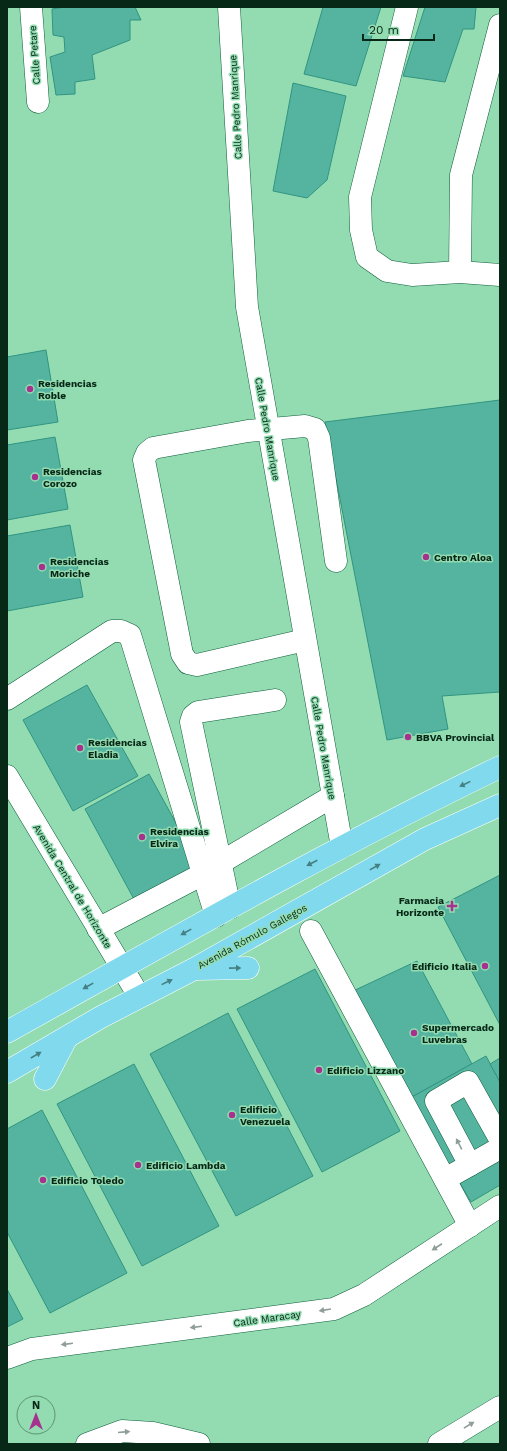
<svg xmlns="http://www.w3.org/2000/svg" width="507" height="1451" viewBox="0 0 507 1451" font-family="'Work Sans',sans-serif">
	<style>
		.building { fill: #55b4a0; stroke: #319481 }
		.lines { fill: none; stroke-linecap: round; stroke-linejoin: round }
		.minor-casing { stroke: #0d5e3a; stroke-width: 23 }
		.major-casing { stroke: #fff; stroke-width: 23 }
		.minor { stroke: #fff; stroke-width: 22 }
		.major { stroke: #81d9ed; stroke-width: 22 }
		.oneway { fill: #448082 }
		.oneway2 { fill: #8f9e97 }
		.poi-dot { fill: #a6328d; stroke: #93dcb1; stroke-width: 1.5 }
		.labels { text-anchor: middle; stroke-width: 3; stroke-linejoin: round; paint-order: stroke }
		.street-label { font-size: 10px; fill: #072717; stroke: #93dcb1 }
		.poi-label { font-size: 10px; font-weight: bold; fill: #072717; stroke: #93dcb1; text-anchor: start }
	</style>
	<rect width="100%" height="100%" fill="#93dcb1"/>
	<!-- building -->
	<g class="building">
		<path d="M65 7H135L141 20H130V40L92 55 95 79 75 82V94L56 95 50 57 65 52 64 37 53 35 52 9Z"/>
		<path d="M323 7H381L356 86 304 74Z"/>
		<path d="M425 7H476L474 29H463L445 82 403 76Z"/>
		<path d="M293 83 346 96 327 180 307 198 273 191Z"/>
		<path d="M46 350 58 422 7 430V357Z"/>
		<path d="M500 400V692L442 696 448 729 387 740 325 422Z"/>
		<path d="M55 437 68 509 7 520V445Z"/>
		<path d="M70 525 83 597 7 611V536Z"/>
		<path d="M87 685 138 776 73 811 23 720Z"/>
		<path d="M149 774 199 865 135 901 85 809Z"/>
		<path d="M500 875V1025L438 907Z"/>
		<path d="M417 961 472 1064 410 1098 351 992Z"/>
		<path d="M315 969 400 1131 322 1172 237 1009Z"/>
		<path d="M228 1013 313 1176 236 1216 150 1054Z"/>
		<path d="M486 1056 500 1082V1185L471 1202 410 1098Z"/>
		<path d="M500 1058V1082L490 1064Z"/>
		<path d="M134 1064 219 1226 142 1266 57 1104Z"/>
		<path d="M42 1110 127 1273 50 1313 7 1232V1129Z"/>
		<path d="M7 1289 23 1319 7 1327Z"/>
	</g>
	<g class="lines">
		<!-- minor casing -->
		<g class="minor-casing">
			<g id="minor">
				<path d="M31 7 38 102"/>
				<path d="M229 7 247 307 342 847"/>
				<path d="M407 7 360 197 361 230 367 257 387 271 412 275 460 272 500 275"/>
				<path d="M460 272 461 175 500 25"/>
				<path d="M305 640 197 665 188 663 182 654 144 460 147 453 153 448 248 431 305 426 315 429 319 438 336 561"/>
				<path d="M7 699 112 631H121L130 635 216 916"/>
				<path d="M7 776 139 996"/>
				<path d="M220 863 333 796"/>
				<path d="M230 908 191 722 193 716 198 712 275 700"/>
				<path d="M98 929 203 874"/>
				<path d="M311 931 470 1226"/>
				<path d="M470 1165 500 1148"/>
				<path d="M445 1179 470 1165 436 1101 468 1082 500 1139"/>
				<path d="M7 1358 32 1349 334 1309 364 1295 500 1206"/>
				<path d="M87 1444 122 1431 153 1433 199 1444"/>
				<path d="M439 1444 500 1407"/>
			</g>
		</g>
		<!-- major casing -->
		<g class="major-casing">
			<g id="major">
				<path d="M197 969 248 968"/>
				<path d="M7 1032C170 941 332 848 500 767"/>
				<path d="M7 1072 101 1017 194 969 425 839 500 805"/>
				<path d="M45 1079 66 1039"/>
			</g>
		</g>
		<!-- minor -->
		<use href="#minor" class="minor"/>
		<!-- major -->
		<use href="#major" class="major"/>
	</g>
	<!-- one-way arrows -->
	<defs><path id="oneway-solid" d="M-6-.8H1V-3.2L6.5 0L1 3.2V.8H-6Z"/></defs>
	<g class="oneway">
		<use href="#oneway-solid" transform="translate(465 784) rotate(154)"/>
		<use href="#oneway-solid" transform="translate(312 863) rotate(152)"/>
		<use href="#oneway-solid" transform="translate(375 867) rotate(-29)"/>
		<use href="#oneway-solid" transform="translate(186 932) rotate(151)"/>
		<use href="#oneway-solid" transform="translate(235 968) rotate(-1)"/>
		<use href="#oneway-solid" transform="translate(167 982) rotate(-26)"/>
		<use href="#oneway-solid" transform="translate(88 986) rotate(151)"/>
		<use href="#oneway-solid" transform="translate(36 1055) rotate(-30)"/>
	</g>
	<g class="oneway2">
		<use href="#oneway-solid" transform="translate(459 1144) rotate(-118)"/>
		<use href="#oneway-solid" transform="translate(437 1247) rotate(147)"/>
		<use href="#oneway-solid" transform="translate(325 1310) rotate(171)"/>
		<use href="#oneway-solid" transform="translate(196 1327) rotate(173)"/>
		<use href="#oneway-solid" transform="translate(67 1344) rotate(173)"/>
		<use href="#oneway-solid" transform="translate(469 1425) rotate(-31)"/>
		<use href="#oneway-solid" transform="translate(124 1432) rotate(-5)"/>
	</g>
	<!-- markers -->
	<g class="poi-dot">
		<circle cx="30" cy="389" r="4"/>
		<circle cx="35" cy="477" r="4"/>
		<circle cx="426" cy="557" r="4"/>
		<circle cx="42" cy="567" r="4"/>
		<circle cx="408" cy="737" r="4"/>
		<circle cx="80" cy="748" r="4"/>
		<circle cx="142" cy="837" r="4"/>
		<path d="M450 900h4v4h4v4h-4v4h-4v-4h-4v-4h4z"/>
		<circle cx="485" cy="966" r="4"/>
		<circle cx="414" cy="1033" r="4"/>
		<circle cx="319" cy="1070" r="4"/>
		<circle cx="232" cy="1115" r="4"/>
		<circle cx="138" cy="1165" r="4"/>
		<circle cx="43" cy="1180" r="4"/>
	</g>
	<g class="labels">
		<!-- street labels -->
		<g class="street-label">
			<text transform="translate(34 55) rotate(-94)" y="4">Calle Petare</text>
			<text transform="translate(235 107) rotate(-93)" y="4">Calle Pedro Manrique</text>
			<text transform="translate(268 429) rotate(80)" y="4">Calle Pedro Manrique</text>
			<text transform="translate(324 748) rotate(80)" y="4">Calle Pedro Manrique</text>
			<text transform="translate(73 886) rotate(59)" y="4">Avenida Central de Horizonte</text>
			<text transform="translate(252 936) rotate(-29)" y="4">Avenida Rómulo Gallegos</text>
			<text transform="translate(267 1318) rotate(-8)" y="4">Calle Maracay</text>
		</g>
		<!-- poi labels -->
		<g class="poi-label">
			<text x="38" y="387">Residencias<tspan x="38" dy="12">Roble</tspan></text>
			<text x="43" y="475">Residencias<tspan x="43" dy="12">Corozo</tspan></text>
			<text x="434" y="561">Centro Aloa</text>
			<text x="50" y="565">Residencias<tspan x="50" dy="12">Moriche</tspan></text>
			<text x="416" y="741">BBVA Provincial</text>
			<text x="88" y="746">Residencias<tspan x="88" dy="12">Eladia</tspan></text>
			<text x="150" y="835">Residencias<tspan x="150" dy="12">Elvira</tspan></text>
			<text x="444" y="904" text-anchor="end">Farmacia<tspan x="444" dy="12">Horizonte</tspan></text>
			<text x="477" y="970" text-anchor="end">Edificio Italia</text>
			<text x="422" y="1031">Supermercado<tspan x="422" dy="12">Luvebras</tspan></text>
			<text x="327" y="1074">Edificio Lizzano</text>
			<text x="240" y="1113">Edificio<tspan x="240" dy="12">Venezuela</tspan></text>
			<text x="146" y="1169">Edificio Lambda</text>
			<text x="51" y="1184">Edificio Toledo</text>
		</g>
	</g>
	<!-- border -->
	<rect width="507" height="1451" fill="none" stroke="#072717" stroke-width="16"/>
	<!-- north arrow -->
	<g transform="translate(36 1415)"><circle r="19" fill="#93dcb1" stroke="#5b9473"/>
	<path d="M0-3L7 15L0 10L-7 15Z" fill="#a6328d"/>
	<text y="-6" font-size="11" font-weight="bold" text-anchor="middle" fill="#072717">N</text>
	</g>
	<!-- scale -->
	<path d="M363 34v6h71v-6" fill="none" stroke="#072717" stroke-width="2"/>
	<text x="369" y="34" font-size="12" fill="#072717" stroke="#93dcb1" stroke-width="3" paint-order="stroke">20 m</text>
</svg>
